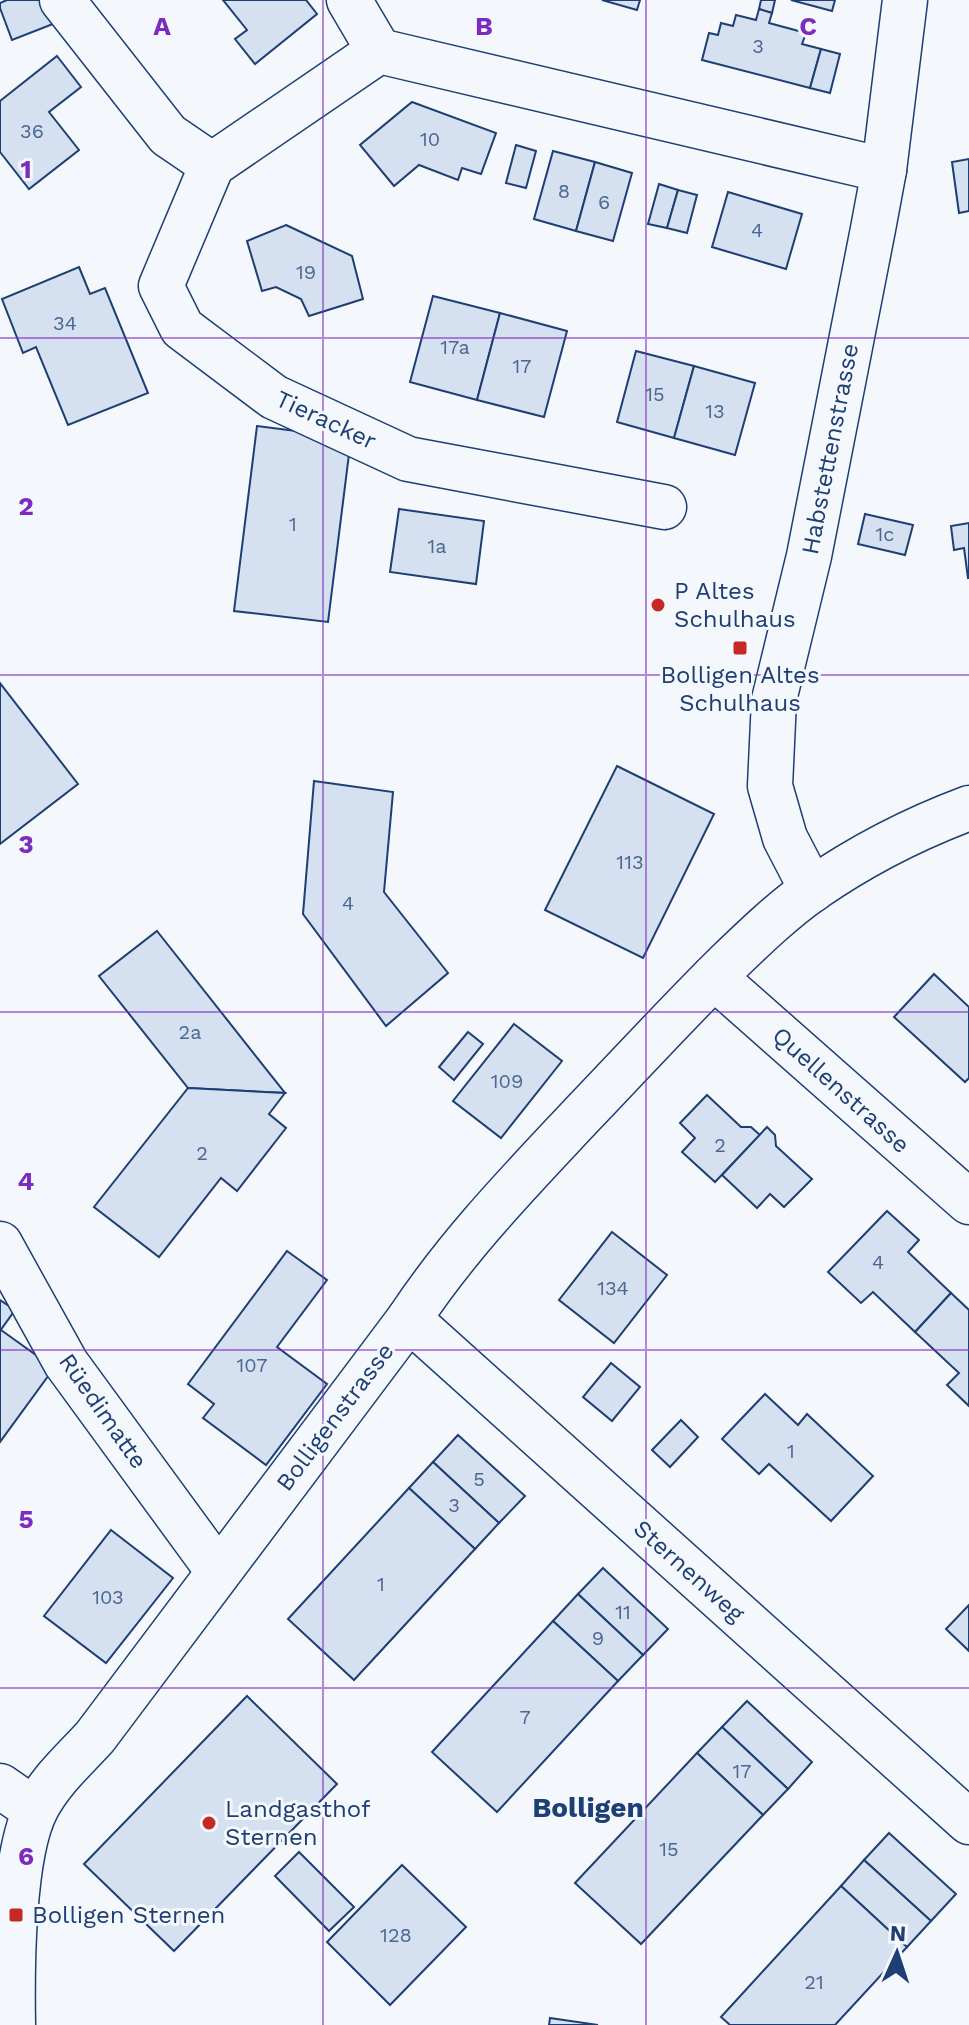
<svg xmlns="http://www.w3.org/2000/svg" width="969" height="2025" viewBox="0 0 969 2025" font-family="'Work Sans',sans-serif">
	<style>
		.building { fill: #d5e0f0; stroke: #1d3f73; stroke-width: 2 }
		.lines { fill: none; stroke-linecap: round; stroke-linejoin: round }
		.minor-casing { stroke: #1d3f73; stroke-width: 47 }
		.major-casing { stroke: #1d3f73; stroke-width: 47 }
		.minor { stroke: #f4f7fb; stroke-width: 44 }
		.major { stroke: #f4f7fb; stroke-width: 44 }
		.grid { fill: none; stroke: #7b2cbf; stroke-width: 2; stroke-opacity: 0.55 }
		.poi-dot { fill: #c62828; stroke: #f4f7fb; stroke-width: 3 }
		.labels { text-anchor: middle; stroke-width: 6; stroke-linejoin: round; paint-order: stroke }
		.number-label { font-size: 20px; fill: #4b6792 }
		.street-label { font-size: 24px; fill: #1d3f73; stroke: #f4f7fb }
		.poi-label { font-size: 24px; fill: #1d3f73; stroke: #f4f7fb; text-anchor: start }
		.quarter-label { font-size: 28px; font-weight: bold; fill: #1d3f73; stroke: #f4f7fb }
		.grid-label { font-size: 26px; text-anchor: middle; font-weight: bold; fill: #7b2cbf; stroke: #f4f7fb; stroke-width: 6; stroke-linejoin: round; paint-order: stroke }
	</style>
	<rect width="100%" height="100%" fill="#f4f7fb"/>
	<!-- building -->
	<g class="building">
		<path d="M7 0H42L58 22 12 40 0 8V3Z"/>
		<path d="M223 0H306L317 14 255 64 235 39 247 30Z"/>
		<path d="M602 0H640L637 10Z"/>
		<path d="M761 0H775L772 13 759 9Z"/>
		<path d="M791 0H835L832 11Z"/>
		<path d="M759 9 772 13 769 23 806 33 802 44 821 49 810 88 702 60 709 33 718 35 721 23 733 26 736 15 756 20Z"/>
		<path d="M821 49 840 54 830 93 810 88Z"/>
		<path d="M57 56 81 87 49 112 79 150 29 189 0 152V101Z"/>
		<path d="M412 102 496 133 481 174 462 168 458 180 419 165 394 186 360 145Z"/>
		<path d="M516 145 536 151 526 188 506 183Z"/>
		<path d="M553 151 595 162 576 231 534 219Z"/>
		<path d="M969 159V211L959 213 952 162Z"/>
		<path d="M595 162 632 173 613 241 576 231Z"/>
		<path d="M659 184 678 190 667 228 648 224Z"/>
		<path d="M678 190 697 195 687 233 667 228Z"/>
		<path d="M728 192 802 214 786 269 712 247Z"/>
		<path d="M286 225 352 256 363 299 309 316 301 299 276 287 262 291 247 241Z"/>
		<path d="M79 267 90 294 105 288 148 393 68 425 36 347 23 353 2 299Z"/>
		<path d="M433 296 500 313 477 400 410 382Z"/>
		<path d="M500 313 567 331 544 417 477 400Z"/>
		<path d="M636 351 694 366 674 438 617 422Z"/>
		<path d="M694 366 755 383 735 455 674 438Z"/>
		<path d="M257 426 351 438 328 622 234 611Z"/>
		<path d="M399 509 484 521 476 584 390 572Z"/>
		<path d="M865 514 913 525 905 555 858 544Z"/>
		<path d="M969 523V578H968L964 548 954 550 951 526Z"/>
		<path d="M0 683 78 784 0 844Z"/>
		<path d="M617 766 714 814 643 958 545 910Z"/>
		<path d="M314 781 393 792 384 892 448 973 386 1026 303 914Z"/>
		<path d="M157 931 285 1093 188 1088 99 976Z"/>
		<path d="M934 974 969 1007V1078L965 1082 894 1017Z"/>
		<path d="M514 1024 562 1061 501 1138 453 1101Z"/>
		<path d="M468 1032 483 1044 454 1080 439 1067Z"/>
		<path d="M188 1088 285 1093 269 1114 286 1128 237 1191 221 1178 159 1257 94 1207Z"/>
		<path d="M707 1095 741 1127H751L760 1135 715 1182 682 1152 695 1138 680 1123Z"/>
		<path d="M767 1127 775 1135 776 1146 812 1179 784 1207 770 1194 757 1208 722 1175Z"/>
		<path d="M887 1211 919 1240 908 1252 951 1293 915 1332 873 1292 861 1303 828 1272Z"/>
		<path d="M612 1232 667 1275 614 1343 559 1300Z"/>
		<path d="M287 1251 327 1280 277 1347 327 1384 266 1465 203 1418 214 1404 188 1384Z"/>
		<path d="M951 1293 969 1310V1406L947 1385 959 1373 915 1332Z"/>
		<path d="M0 1300 15 1310 0 1331Z"/>
		<path d="M1 1330 54 1368 0 1442V1331Z"/>
		<path d="M611 1363 640 1387 612 1421 583 1397Z"/>
		<path d="M765 1394 798 1425 807 1414 873 1476 831 1521 769 1464 759 1474 722 1439Z"/>
		<path d="M681 1420 698 1437 670 1467 652 1450Z"/>
		<path d="M458 1435 525 1496 499 1523 433 1462Z"/>
		<path d="M433 1462 499 1523 475 1549 409 1488Z"/>
		<path d="M409 1488 475 1549 354 1680 288 1619Z"/>
		<path d="M111 1530 173 1578 106 1663 44 1616Z"/>
		<path d="M603 1568 668 1629 643 1655 578 1594Z"/>
		<path d="M578 1594 643 1655 618 1681 553 1621Z"/>
		<path d="M969 1605V1651L946 1629Z"/>
		<path d="M553 1621 618 1681 497 1812 432 1752Z"/>
		<path d="M247 1696 337 1784 174 1951 84 1864Z"/>
		<path d="M747 1701 812 1762 788 1789 722 1727Z"/>
		<path d="M722 1727 788 1789 763 1815 697 1753Z"/>
		<path d="M697 1753 763 1815 641 1944 575 1883Z"/>
		<path d="M889 1833 956 1894 931 1921 864 1860Z"/>
		<path d="M299 1852 354 1907 329 1931 275 1876Z"/>
		<path d="M864 1860 931 1921 907 1947 841 1886Z"/>
		<path d="M402 1865 466 1927 390 2005 327 1942Z"/>
		<path d="M841 1886 907 1947 835 2025H730L721 2017Z"/>
		<path d="M550 2018 598 2025H549Z"/>
	</g>
	<g class="lines">
		<!-- minor casing -->
		<g class="minor-casing">
			<g id="minor">
				<path d="M62 0 168 135 212 165"/>
				<path d="M349 0 379 51"/>
				<path d="M664 507 408 459 274 397 182 328 161 286 212 165 379 51 884 170"/>
				<path d="M812 890 785 838 770 786 774 700 809 556 873 229 884 170 905 0"/>
				<path d="M714 977 969 1202"/>
				<path d="M0 1244 66 1363 218 1571"/>
				<path d="M409 1319 969 1822"/>
				<path d="M0 1786 35 1810"/>
			</g>
		</g>
		<!-- major casing -->
		<g class="major-casing">
			<path id="major" d="M13 2025C12 1970 12 1854 37 1807 51 1780 74 1760 95 1737L409 1319C458 1245 518 1183 578 1119 629 1066 678 1012 730 961 756 936 783 910 813 889 862 855 913 829 969 808"/>
		</g>
		<!-- minor -->
		<use href="#minor" class="minor"/>
		<!-- major -->
		<use href="#major" class="major"/>
	</g>
	<!-- grid -->
	<path class="grid" d="M323 0V2025M646 0V2025M0 338H969M0 675H969M0 1012H969M0 1350H969M0 1688H969"/>
	<!-- markers -->
	<g class="poi-dot">
		<circle cx="658" cy="605" r="8"/>
		<rect x="732" y="640" width="16" height="16" rx="4"/>
		<circle cx="209" cy="1823" r="8"/>
		<rect x="8" y="1907" width="16" height="16" rx="4"/>
	</g>
	<g class="labels">
		<!-- number labels -->
		<g class="number-label">
			<text x="758" y="53">3</text>
			<text x="32" y="138">36</text>
			<text x="430" y="146">10</text>
			<text x="564" y="198">8</text>
			<text x="604" y="209">6</text>
			<text x="757" y="237">4</text>
			<text x="306" y="279">19</text>
			<text x="65" y="330">34</text>
			<text x="455" y="354">17a</text>
			<text x="522" y="373">17</text>
			<text x="655" y="401">15</text>
			<text x="715" y="418">13</text>
			<text x="293" y="531">1</text>
			<text x="885" y="541">1c</text>
			<text x="437" y="553">1a</text>
			<text x="630" y="869">113</text>
			<text x="348" y="910">4</text>
			<text x="190" y="1039">2a</text>
			<text x="507" y="1088">109</text>
			<text x="720" y="1152">2</text>
			<text x="202" y="1160">2</text>
			<text x="878" y="1269">4</text>
			<text x="613" y="1295">134</text>
			<text x="252" y="1372">107</text>
			<text x="791" y="1458">1</text>
			<text x="479" y="1486">5</text>
			<text x="454" y="1512">3</text>
			<text x="381" y="1591">1</text>
			<text x="108" y="1604">103</text>
			<text x="623" y="1619">11</text>
			<text x="598" y="1645">9</text>
			<text x="525" y="1724">7</text>
			<text x="742" y="1778">17</text>
			<text x="669" y="1856">15</text>
			<text x="396" y="1942">128</text>
			<text x="814" y="1989">21</text>
		</g>
		<!-- street labels -->
		<g class="street-label">
			<text transform="translate(326 420) rotate(25)" y="8">Tieracker</text>
			<text transform="translate(830 449) rotate(-79)" y="8">Habstettenstrasse</text>
			<text transform="translate(841 1090) rotate(42)" y="8">Quellenstrasse</text>
			<text transform="translate(103 1411) rotate(55)" y="8">Rüedimatte</text>
			<text transform="translate(335 1417) rotate(-53)" y="8">Bolligenstrasse</text>
			<text transform="translate(689 1571) rotate(42)" y="8">Sternenweg</text>
		</g>
		<!-- poi labels -->
		<g class="poi-label">
			<text x="674" y="599">P Altes<tspan x="674" dy="28">Schulhaus</tspan></text>
			<text x="740" y="683" text-anchor="middle">Bolligen Altes<tspan x="740" dy="28">Schulhaus</tspan></text>
			<text x="225" y="1817">Landgasthof<tspan x="225" dy="28">Sternen</tspan></text>
			<text x="32" y="1923">Bolligen Sternen</text>
		</g>
		<!-- quarter labels -->
		<g class="quarter-label">
			<text x="588" y="1817">Bolligen</text>
		</g>
	</g>
	<g class="grid-label">
		<text x="162" y="35">A</text>
		<text x="484" y="35">B</text>
		<text x="808" y="35">C</text>
		<text x="26" y="178">1</text>
		<text x="26" y="515">2</text>
		<text x="26" y="853">3</text>
		<text x="26" y="1190">4</text>
		<text x="26" y="1528">5</text>
		<text x="26" y="1865">6</text>
	</g>
	<!-- north arrow -->
	<g transform="translate(897 1953) rotate(3)" stroke="#f4f7fb" stroke-width="6" paint-order="stroke">
	<path d="M0-6L14 30L0 20L-14 30Z" fill="#1d3f73"/>
	<text y="-12" font-size="22" font-weight="bold" text-anchor="middle" fill="#1d3f73">N</text>
	</g>
</svg>
